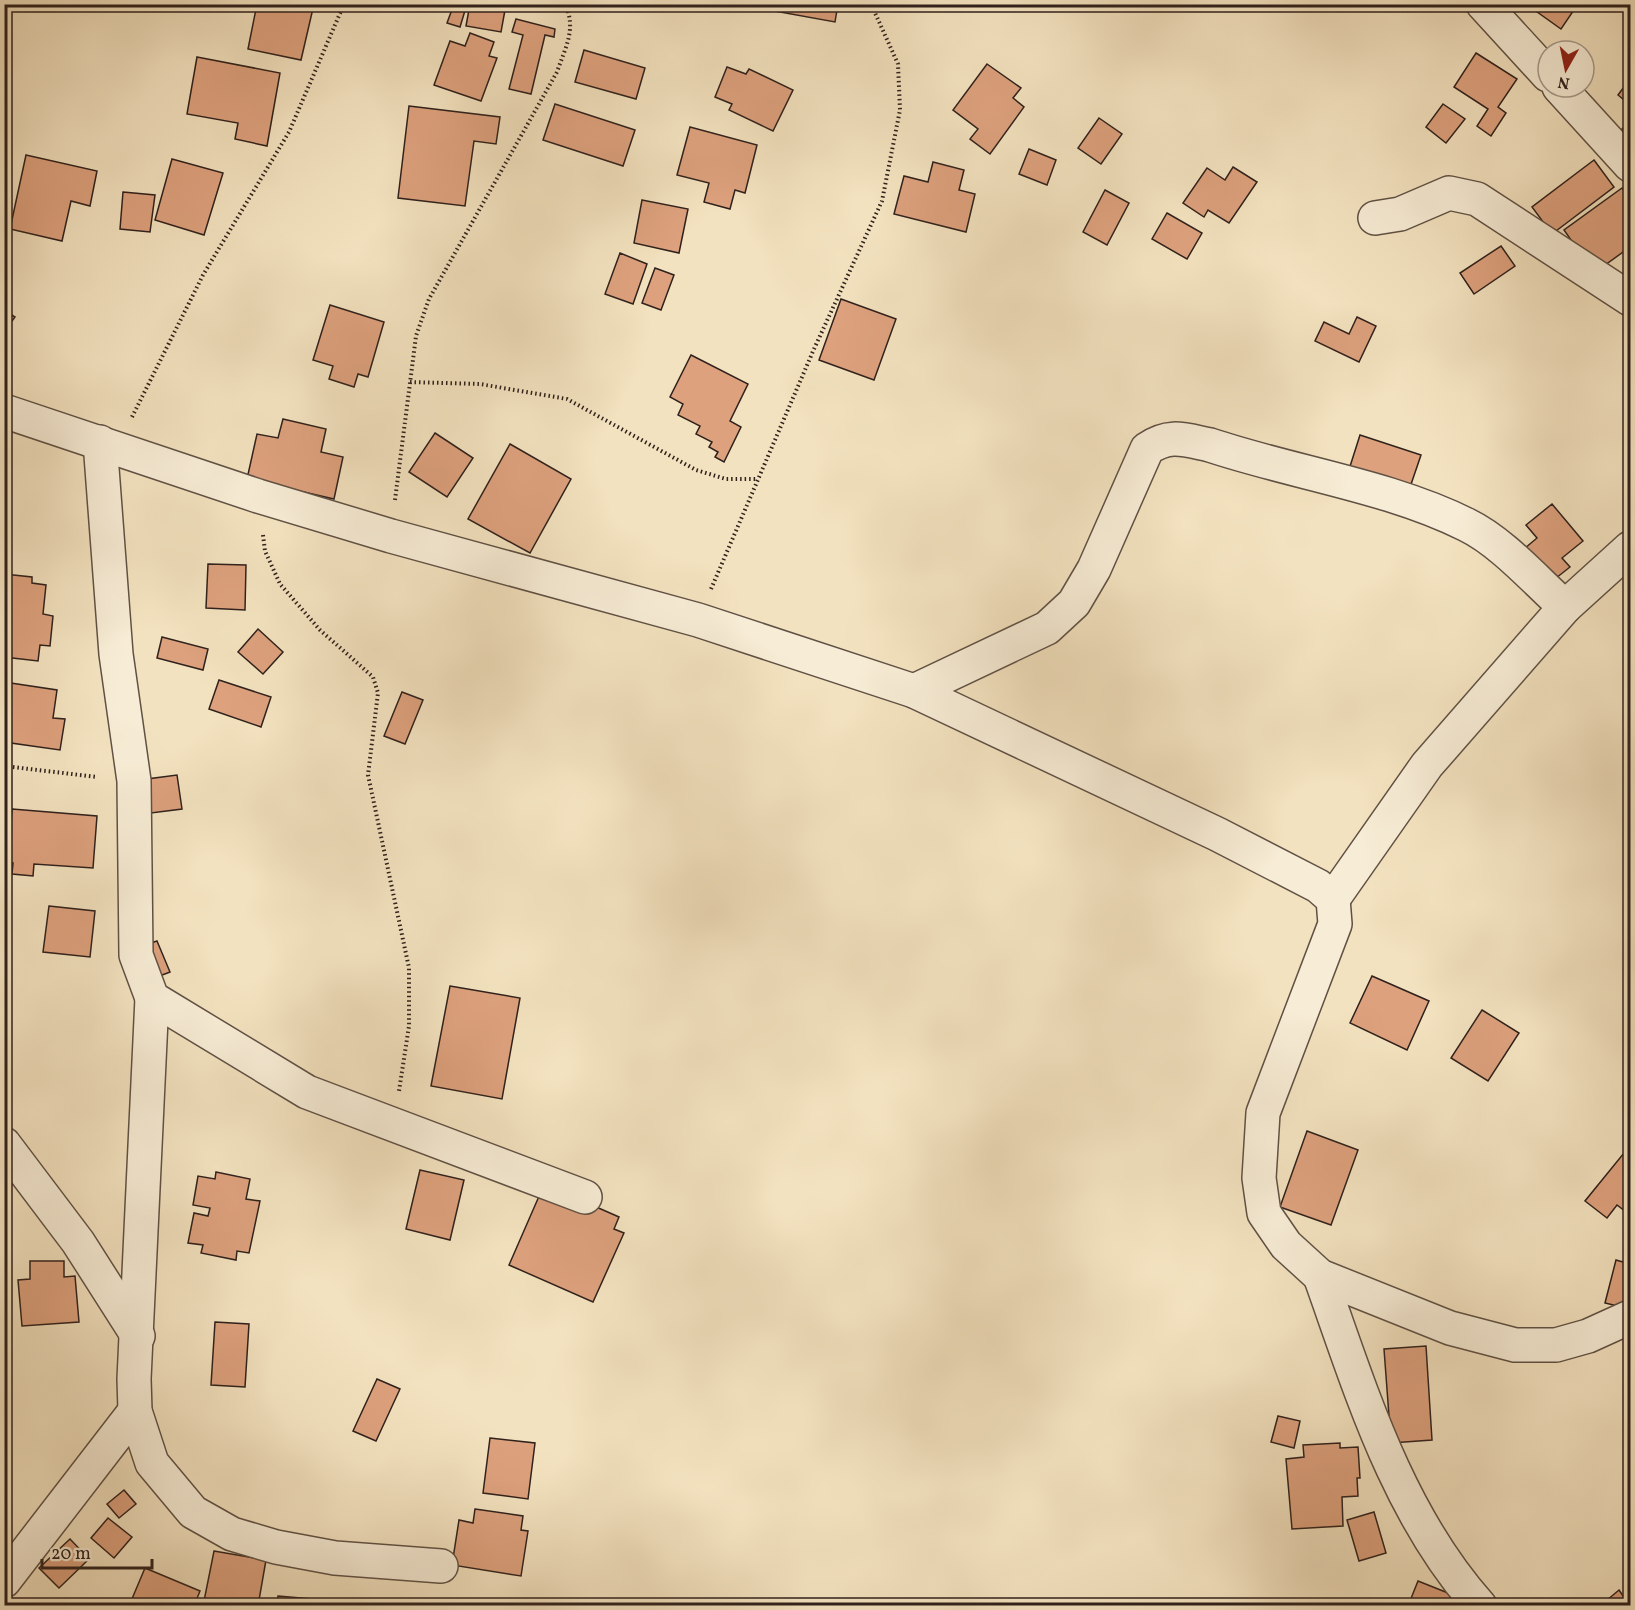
<svg xmlns="http://www.w3.org/2000/svg" width="1635" height="1610" viewBox="0 0 1635 1610" font-family="Vollkorn,serif">
	<style>
		.building { fill: #dda17d; stroke: #2f211c; stroke-width: 1.5 }
		.lines { fill: none; stroke-linecap: round; stroke-linejoin: round }
		.minor-casing { stroke: #605145; stroke-width: 36 }
		.path { stroke: #2f211c; stroke-width: 4; stroke-dasharray: 1.5 3; stroke-linecap: butt }
		.minor { stroke: #f7ecd5; stroke-width: 33 }
	</style>
	<rect width="100%" height="100%" fill="#f3e2bf"/>
	<filter id="stains"><feTurbulence type="fractalNoise" baseFrequency=".00333" numOctaves="4"/><feColorMatrix values="0 0 0 0 .2 0 0 0 0 .09 0 0 0 0 .02 0 0 0 .5 -.17"/></filter>
	<radialGradient id="worn" r=".72"><stop offset=".6" stop-color="#630" stop-opacity="0"/><stop offset="1" stop-color="#630" stop-opacity=".3"/></radialGradient>
	<!-- building -->
	<g class="building">
		<path d="M257 4H314L301 60 248 49Z"/>
		<path d="M454 4H467L460 27 447 23Z"/>
		<path d="M470 4 505 10 501 32 466 26Z"/>
		<path d="M735 4H838L835 22Z"/>
		<path d="M1526 4H1578L1561 29Z"/>
		<path d="M516 19 555 29 554 37 545 35 531 94 509 89 523 35 512 32Z"/>
		<path d="M470 33 494 42 489 56 497 58 481 101 434 85 450 41 465 46Z"/>
		<path d="M584 50 645 68 636 99 575 82Z"/>
		<path d="M1476 53 1517 79 1498 107 1506 113 1491 136 1477 126 1488 109 1454 87Z"/>
		<path d="M197 57 280 73 267 146 235 139 238 123 187 114Z"/>
		<path d="M987 64 1021 88 1013 98 1024 107 990 154 970 139 978 129 953 110Z"/>
		<path d="M727 67 746 74 749 69 793 90 773 131 729 110 732 104 715 97Z"/>
		<path d="M1630 79V105L1618 95Z"/>
		<path d="M555 104 635 130 623 166 543 140Z"/>
		<path d="M1443 104 1465 119 1446 143 1426 127Z"/>
		<path d="M409 106 500 117 496 144 474 141 465 206 398 198Z"/>
		<path d="M1099 118 1122 134 1101 164 1078 148Z"/>
		<path d="M1630 121V143L1620 131Z"/>
		<path d="M690 127 757 145 745 193 735 190 730 209 704 202 709 183 677 175Z"/>
		<path d="M1029 149 1056 160 1047 185 1019 174Z"/>
		<path d="M26 155 97 171 90 206 71 201 62 241 10 229Z"/>
		<path d="M172 159 223 173 204 235 155 220Z"/>
		<path d="M1594 160 1614 187 1552 234 1532 207Z"/>
		<path d="M933 162 964 170 959 190 975 194 966 232 894 214 904 176 928 182Z"/>
		<path d="M1233 167 1257 182 1229 223 1208 210 1204 217 1183 203 1207 168 1225 180Z"/>
		<path d="M1622 188 1630 199V212L1627 214 1630 218V247L1594 273 1564 230Z"/>
		<path d="M1105 190 1129 203 1107 245 1083 232Z"/>
		<path d="M123 192 155 195 150 232 120 229Z"/>
		<path d="M642 200 688 209 679 253 634 243Z"/>
		<path d="M1167 213 1202 233 1187 259 1152 239Z"/>
		<path d="M1501 246 1515 266 1474 294 1460 273Z"/>
		<path d="M620 253 647 264 633 304 605 294Z"/>
		<path d="M655 268 674 275 661 310 642 303Z"/>
		<path d="M841 299 896 319 874 380 819 360Z"/>
		<path d="M330 305 384 322 368 377 358 374 354 387 329 379 333 366 313 360Z"/>
		<path d="M4 310 15 317 4 332Z"/>
		<path d="M1357 317 1376 326 1359 362 1315 341 1324 322 1349 334Z"/>
		<path d="M691 355 748 384 730 421 741 427 724 462 715 457 718 452 709 447 712 442 696 434 700 426 678 415 683 404 670 397Z"/>
		<path d="M283 419 326 429 321 452 343 457 334 499 247 479 257 434 278 438Z"/>
		<path d="M435 433 473 458 447 497 409 472Z"/>
		<path d="M1360 435 1421 455 1406 499 1346 479Z"/>
		<path d="M510 444 571 479 530 553 468 519Z"/>
		<path d="M1552 504 1583 541 1562 558 1570 567 1551 582 1524 549 1537 538 1526 525Z"/>
		<path d="M208 564 246 565 245 610 206 608Z"/>
		<path d="M4 574 32 577V583L46 585 43 614 53 616 50 646 40 645 38 661 4 657Z"/>
		<path d="M258 629 283 652 263 674 238 652Z"/>
		<path d="M162 637 208 649 203 670 157 658Z"/>
		<path d="M219 680 271 697 261 727 209 709Z"/>
		<path d="M4 682 57 690 53 718 65 719 60 750 4 742Z"/>
		<path d="M402 692 423 700 405 744 384 736Z"/>
		<path d="M177 775 182 809 151 813 147 779Z"/>
		<path d="M12 809 97 816 93 868 34 864 33 876 12 874 13 863H8Z"/>
		<path d="M49 906 95 911 90 957 43 952Z"/>
		<path d="M157 941 170 972 157 977 145 945Z"/>
		<path d="M1372 976 1429 1001 1407 1050 1350 1023Z"/>
		<path d="M450 986 520 998 502 1099 431 1086Z"/>
		<path d="M1482 1010 1519 1033 1488 1081 1451 1058Z"/>
		<path d="M1307 1131 1358 1150 1331 1225 1280 1207Z"/>
		<path d="M1628 1148 1630 1150V1215L1617 1205 1607 1218 1585 1201Z"/>
		<path d="M420 1170 464 1180 450 1240 406 1229Z"/>
		<path d="M216 1172 250 1179 246 1199 260 1201 249 1253 237 1251 236 1260 201 1253 203 1245 188 1243 194 1213 208 1216 210 1208 193 1205 198 1176 215 1179Z"/>
		<path d="M540 1194 569 1195 619 1217 614 1229 624 1233 593 1302 509 1265Z"/>
		<path d="M1616 1260 1630 1264V1309L1605 1303Z"/>
		<path d="M30 1261H64V1277L75 1276 79 1322 22 1326 18 1280 30 1279Z"/>
		<path d="M215 1322 249 1324 245 1387 211 1385Z"/>
		<path d="M1426 1346 1432 1440 1391 1443 1384 1349Z"/>
		<path d="M377 1379 400 1389 376 1441 353 1431Z"/>
		<path d="M1278 1416 1300 1421 1294 1448 1271 1442Z"/>
		<path d="M490 1438 535 1443 528 1499 483 1493Z"/>
		<path d="M1340 1443V1448L1358 1447 1360 1478H1357L1358 1496 1342 1497 1343 1526 1292 1529 1286 1459 1304 1457 1303 1445Z"/>
		<path d="M124 1490 136 1504 119 1518 107 1504Z"/>
		<path d="M475 1509 523 1516 521 1530 528 1531 521 1576 452 1565 459 1520 473 1523Z"/>
		<path d="M1374 1512 1386 1553 1359 1561 1347 1520Z"/>
		<path d="M108 1518 132 1537 114 1558 91 1538Z"/>
		<path d="M70 1539 89 1559 59 1588 39 1568Z"/>
		<path d="M214 1551 266 1560 258 1606H203Z"/>
		<path d="M145 1568 200 1591 194 1606H129Z"/>
		<path d="M1418 1581 1453 1595 1448 1606H1408Z"/>
		<path d="M1619 1590 1630 1606H1600Z"/>
		<path d="M278 1596 312 1599 311 1606H277Z"/>
	</g>
	<g class="lines">
		<!-- minor casing -->
		<g class="minor-casing">
			<g id="minor">
				<path d="M1483 4 1548 75"/>
				<path d="M1559 87 1630 165"/>
				<path d="M1375 218 1400 214 1449 193 1477 199 1630 299"/>
				<path d="M4 411 258 496 391 536 698 620 914 691 1217 834 1318 886 1333 899 1335 924 1263 1113 1259 1178 1264 1213 1286 1245 1320 1276 1450 1328 1515 1345H1556L1588 1336 1630 1317"/>
				<path d="M100 442 116 654 134 781 136 955 152 998 307 1092 585 1197"/>
				<path d="M914 691 1047 628 1074 603 1094 569 1147 449C1170 433 1185 440 1210 445 1294 473 1389 486 1467 525 1502 542 1536 581 1565 607"/>
				<path d="M1333 899 1427 765 1565 607 1630 548"/>
				<path d="M152 998 134 1379 135 1411 152 1463 193 1512 232 1534 276 1547 335 1558 441 1566"/>
				<path d="M4 1144 78 1242 138 1336"/>
				<path d="M1320 1276C1361 1391 1397 1513 1480 1606"/>
				<path d="M4 1581 135 1411"/>
			</g>
		</g>
		<!-- path -->
		<g class="path">
			<path d="M410 382 480 384 567 399 696 470 726 479H758"/>
			<path d="M132 417 203 275 289 132 344 4"/>
			<path d="M395 500 416 336 429 299 557 72C565 48 577 29 565 4"/>
			<path d="M263 535 265 551 280 584 320 630 373 677 378 693 368 775 409 968V1026L399 1091"/>
			<path d="M711 589 814 349 882 201 900 110 898 64 871 4"/>
			<path d="M4 766 97 777"/>
		</g>
		<!-- minor -->
		<use href="#minor" class="minor"/>
	</g>
	<!-- margin -->
	<rect width="1635" height="1610" fill="none" stroke="#f3e2bf" stroke-width="24"/>
	<rect x="6" y="6" width="1623" height="1598" fill="none" stroke="#2f211c" stroke-width="3"/>
	<rect x="12" y="12" width="1611" height="1586" fill="none" stroke="#2f211c" stroke-width="1.5"/>
	<!-- north arrow -->
	<g transform="translate(1566 69) rotate(189)"><circle r="28" fill="#f7ecd5" stroke="#a79b8b" stroke-width="1.5"/>
	<path d="M0-4.5L10 22L0 15L-10 22Z" fill="#8f2418"/>
	<text y="-9" font-size="16" font-weight="bold" text-anchor="middle" fill="#2f211c">N</text>
	</g>
	<!-- scale -->
	<path d="M42 1559v9h110v-9" fill="none" stroke="#2f211c" stroke-width="3"/>
	<text x="51" y="1559" font-size="18" fill="#2f211c" stroke="#f7ecd5" stroke-width="4.5" paint-order="stroke">20 m</text>
	<rect width="100%" height="100%" filter="url(#stains)"/>
	<rect width="100%" height="100%" fill="url(#worn)"/>
</svg>
